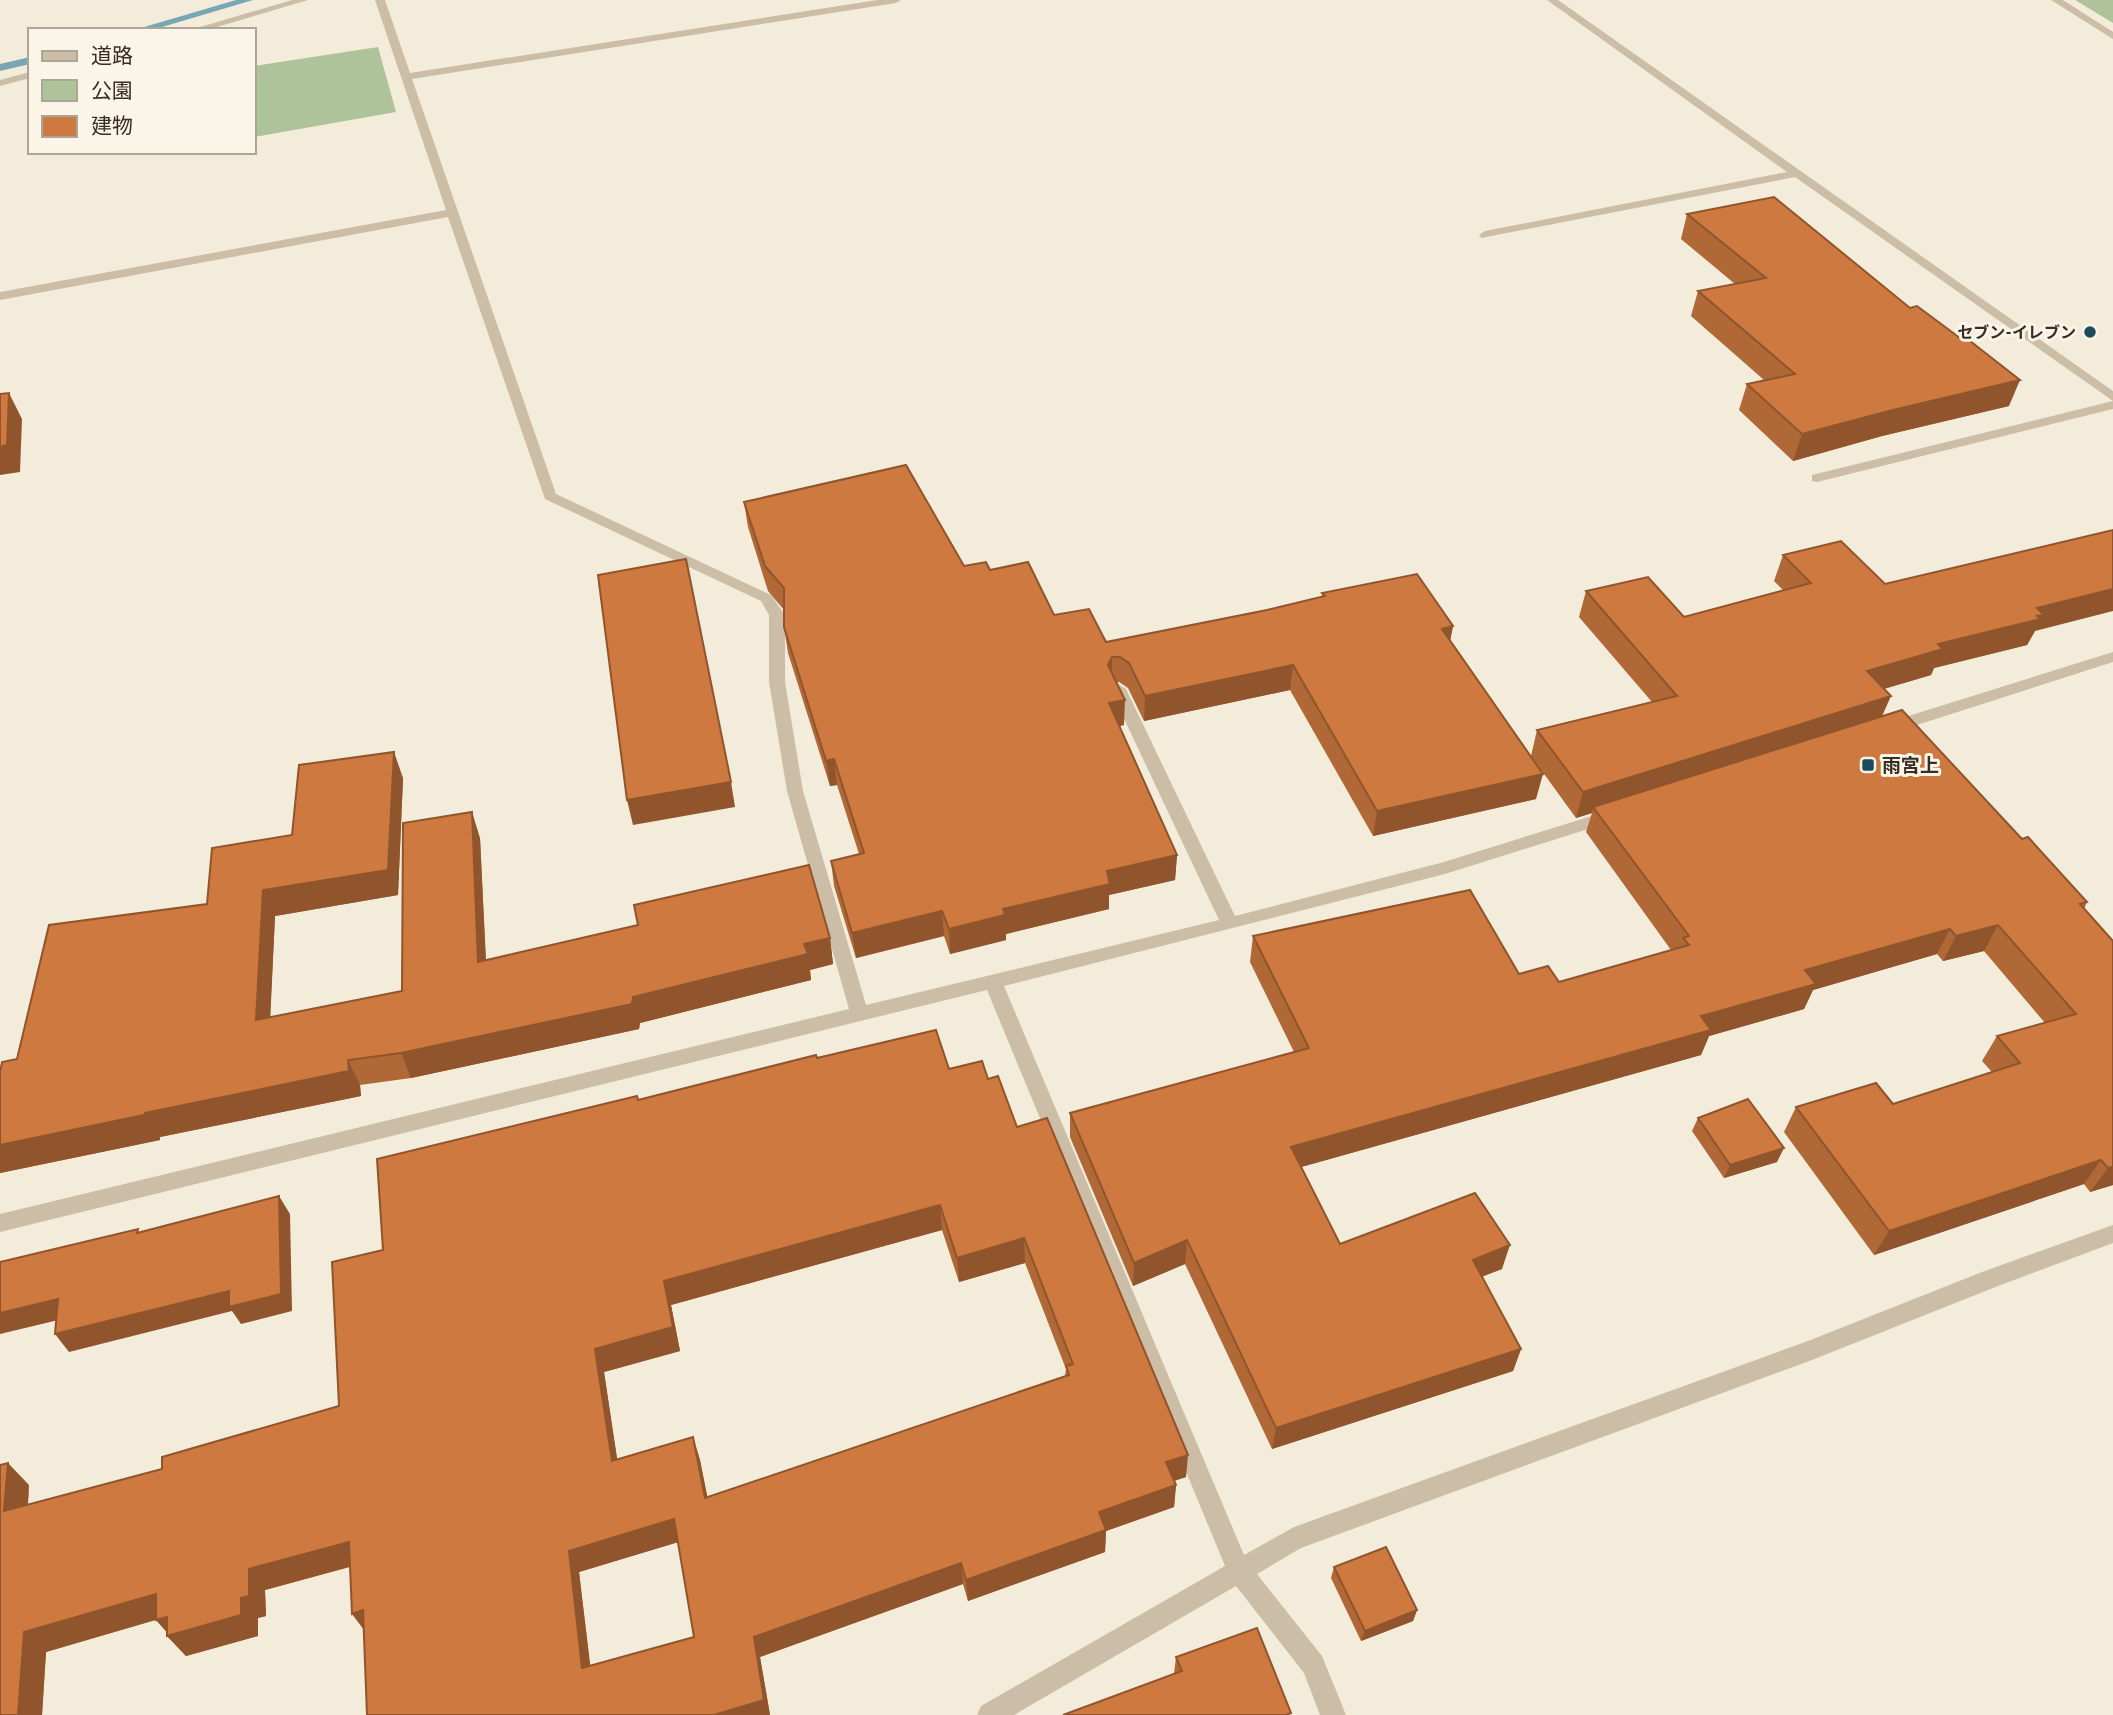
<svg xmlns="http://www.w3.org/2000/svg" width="2113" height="1715" viewBox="0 0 2113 1715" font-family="Overpass,'Noto Sans JP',sans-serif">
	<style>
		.green { fill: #aec399 }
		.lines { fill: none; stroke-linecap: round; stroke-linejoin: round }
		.stream { fill: #78a6b2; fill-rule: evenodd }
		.minor { fill: #ccbea6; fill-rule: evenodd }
		.wall { fill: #b06836; fill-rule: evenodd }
		.shaded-wall { fill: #90552c }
		.building { fill: #cd793f; stroke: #90552c; stroke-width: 2; fill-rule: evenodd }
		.poi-dot { fill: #1a4c5b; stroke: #faf5e7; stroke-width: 2.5 }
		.labels { text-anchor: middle; stroke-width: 6; stroke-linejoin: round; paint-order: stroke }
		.far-poi-label { font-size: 16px; font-weight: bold; fill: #372f27; stroke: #faf5e7; text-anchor: end }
		.poi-label { font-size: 19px; font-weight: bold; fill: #372f27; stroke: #faf5e7; text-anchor: start }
	</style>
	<rect width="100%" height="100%" fill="#f3ecda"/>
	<!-- green -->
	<g class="green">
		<path d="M2075 0H2113V23Z"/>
		<path d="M378 47 396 112 254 137V66Z"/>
	</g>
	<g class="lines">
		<!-- stream -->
		<g class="stream">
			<path d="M236 0H253L152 30H134Z"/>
			<path d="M30 57V64L0 71V64Z"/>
		</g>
		<!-- minor -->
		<g class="minor">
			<path d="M292 0H308L207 30H190Z"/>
			<path d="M375 0H385L410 73 877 0H901L896 3 412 79 556 494 771 595 785 615V682L803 791 866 1005 1219 920 1110 689 1118 684 1126 689 1235 916 1444 862 1611 810 1620 816 1617 820 1445 874 1004 986 1244 1555 1294 1527 1808 1341 1982 1272 2113 1225V1243L1998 1286 1812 1360 1301 1548 1257 1574 1322 1656 1346 1715H1320L1304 1673 1236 1586 1014 1715H977L981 1706 1225 1566 987 990 0 1232V1214L849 1009 787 791 769 682V615L761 601 545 499 448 217 0 300V292L446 210Z"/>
			<path d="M1547 0H1558L2113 391V409L1817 482 1812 481V475L2113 401 1795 177 1481 238 1479 235 1485 231 1787 172Z"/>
			<path d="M2051 0H2063L2113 32V39Z"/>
			<path d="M30 72V78L0 86V80Z"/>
			<path d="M2113 652V662L1892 733 1884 727 1886 723Z"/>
		</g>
	</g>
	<!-- wall -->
	<g class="wall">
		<path d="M1687 214 2009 406 1882 436 1793 461 1739 410 1747 384 1764 380 1691 316 1698 291 1735 284 1681 239Z"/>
		<path d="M744 502 964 566 990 570 1054 615 1106 642 1267 610 1322 597V593L1453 626 1450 641 1536 799 1373 836 1290 690 1144 721 1128 688 1119 682H1117L1124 725 1119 726 1177 855 1175 880 1109 895V909L1006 934V940L950 954 944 936 856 958 834 886 831 861 859 854 837 785 830 786 788 653 784 627V610L768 591 748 527Z"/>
		<path d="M1783 555 1885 584 2035 631 2027 645 1934 668 1931 675 1884 689 1882 716 2022 839 2087 902 2084 909 2113 941V1185L2090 1192 2084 1184 1874 1255 1784 1132 1796 1107 1893 1104 1992 1072 1982 1061 1997 1036 2045 1023 1984 951 1943 961 1937 954 1813 990 1804 1009 1709 1036 1701 1055 1301 1167 1340 1244 1502 1269 1482 1276 1521 1349 1513 1371 1272 1449 1185 1264 1133 1286 1070 1137V1113L1294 1052 1250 962 1253 936 1519 974 1559 982 1671 950 1586 832 1592 813 1576 818 1531 756 1537 730 1652 702 1579 617 1586 591 1684 617 1783 590 1774 581Z"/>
		<path d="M403 778 398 895 275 916 270 1017 402 991 480 838 486 960 830 938 833 964 810 970 811 980 640 1023 639 1029 411 1078 360 1085 361 1096 160 1137V1140L0 1173V1072L292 835Z"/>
		<path d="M817 1058 949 1069 988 1079 1017 1127 1186 1477 1174 1481 1176 1485 1174 1507 1106 1531 1105 1552 968 1601 963 1584 760 1657 770 1715H367L364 1629 350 1567 265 1590 266 1616 258 1618V1636L186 1656 167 1636V1632L156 1620 46 1652 42 1715H0L29 1485 28 1505 162 1469 339 1406 383 1250 638 1100ZM942 1230 959 1282 1025 1263 1066 1369 1065 1376 707 1497 700 1460 693 1437 617 1460 604 1372 680 1351 671 1305ZM678 1542 694 1637 590 1666 579 1572Z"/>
		<path d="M1698 1118 1777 1162 1724 1178 1692 1131Z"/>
		<path d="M1334 1567 1417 1610 1413 1621 1361 1641 1331 1578Z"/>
		<path d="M1176 1657 1291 1715 1174 1674Z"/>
	</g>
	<!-- shaded-wall -->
	<g class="shaded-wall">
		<path d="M2020 380 2009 406 1882 436 1793 461 1802 434 1893 410Z"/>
		<path d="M9 393 22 419 20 472 0 475V447Z"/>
		<path d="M2113 589V611L2035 631 2027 645 1934 668 1931 675 1856 697 1867 671 1938 644 2037 608Z"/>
		<path d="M1453 626 1448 651 1442 629Z"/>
		<path d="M1112 657V682L1108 665Z"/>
		<path d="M1293 665 1290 690 1144 721 1145 696Z"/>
		<path d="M1891 696 1879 723 1593 807 1592 813 1576 818 1583 792Z"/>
		<path d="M1125 700 1124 725 1108 729 1109 703Z"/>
		<path d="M394 752 403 778 398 895 275 916 269 1045 256 1020 263 890Z"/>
		<path d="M834 759 837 785 830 786 826 761Z"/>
		<path d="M1543 774 1536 799 1373 836 1377 811Z"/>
		<path d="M731 782 735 807 633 825 627 800Z"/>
		<path d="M472 812 480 838 487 987 478 962Z"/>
		<path d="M1177 855 1175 880 1109 895V909L1006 934V940L950 954 949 929 1107 871Z"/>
		<path d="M942 911 944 936 856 958 852 933Z"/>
		<path d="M1998 925 1984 951 1943 961 1956 936Z"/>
		<path d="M1950 929 1937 954 1813 990 1804 1009 1709 1036 1701 1055 1287 1171 1291 1147 1701 1016 1805 970Z"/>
		<path d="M830 938 833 964 810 970 811 980 640 1023 639 1029 411 1078 401 1053 633 997 804 944Z"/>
		<path d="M348 1060 360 1085 361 1096 160 1137V1140L0 1173V1145L145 1113Z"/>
		<path d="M1784 1148 1777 1162 1724 1178 1730 1165Z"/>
		<path d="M2101 1160 2084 1184 1874 1255 1889 1231Z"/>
		<path d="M2113 1167V1185L2090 1192 2108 1168Z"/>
		<path d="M279 1196 290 1214 292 1311 241 1324 232 1311 69 1352 55 1334 229 1291Z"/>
		<path d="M940 1205 942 1230 671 1305 680 1351 604 1372 621 1484 612 1461 595 1349 664 1281Z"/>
		<path d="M1024 1238 1025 1263 959 1282 957 1258Z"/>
		<path d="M1187 1240 1185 1264 1133 1286 1134 1263Z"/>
		<path d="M1510 1245 1502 1269 1466 1283 1473 1260Z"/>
		<path d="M58 1299 71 1317 0 1334V1313Z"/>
		<path d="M1521 1349 1513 1371 1272 1449 1276 1428Z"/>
		<path d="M693 1437 700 1460 712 1520 705 1498Z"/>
		<path d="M1188 1455 1186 1477 1164 1484 1166 1462Z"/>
		<path d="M8 1463 29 1485 26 1533 4 1511Z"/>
		<path d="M1176 1485 1174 1507 1106 1531 1105 1552 968 1601 966 1580 1099 1512Z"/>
		<path d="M674 1519 682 1541 579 1572 593 1688 582 1668 569 1551Z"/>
		<path d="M349 1542 363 1563 265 1590 266 1616 258 1618V1636L186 1656 167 1636H170L156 1620 241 1598 249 1569Z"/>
		<path d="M961 1563 963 1584 760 1657 770 1715H714L754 1637Z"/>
		<path d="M156 1594 175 1614 46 1652 42 1715H18L24 1632Z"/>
		<path d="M363 1610 367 1634 352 1614Z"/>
		<path d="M1417 1610 1413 1621 1361 1641 1365 1631Z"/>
	</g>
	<!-- building -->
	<g class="building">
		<path d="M1774 197 1910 308 1917 306 1960 338 1965 337 2020 380 1893 410 1802 434 1747 384 1795 374 1698 291 1766 278 1687 214Z"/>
		<path d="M9 393 7 445 0 447V394Z"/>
		<path d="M906 465 964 566 986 562 990 570 1028 562 1054 615 1089 609 1106 642 1267 610 1325 596 1322 593 1417 574 1453 626 1442 629 1543 774 1377 811 1293 665 1145 696 1129 663 1120 657H1112L1108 665 1125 700 1109 703 1177 855 1107 871 1110 884 1003 909 1005 915 949 929 942 911 852 933 831 861 864 853 834 759 826 761 784 627V588L765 566 744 502Z"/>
		<path d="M2113 530V589L2037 608 2044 615 2037 616 2040 619 1938 644 1943 649 1867 671 1891 696 1583 792 1537 730 1677 696 1586 591 1648 577 1684 617 1811 583 1783 555 1841 541 1885 584Z"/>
		<path d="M686 559 731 782 627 800 598 575Z"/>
		<path d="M1902 710 2022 839 2028 837 2087 902 2080 904 2113 941V1167L2108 1168 2101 1160 1889 1231 1796 1107 1876 1083 1893 1104 2020 1063 1997 1036 2076 1014 1998 925 1956 936 1950 929 1805 970 1816 984 1701 1016 1711 1030 1291 1147 1340 1244 1475 1193 1510 1245 1473 1260 1521 1349 1276 1428 1187 1240 1134 1263 1070 1113 1309 1048 1253 936 1470 890 1519 974 1548 966 1559 982 1689 945 1683 938 1689 936 1593 807Z"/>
		<path d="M394 752 388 870 263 890 256 1020 402 991 403 823 472 812 478 962 638 925 634 905 809 865 830 938 804 944 808 954 633 997 632 1004 401 1053 348 1060 349 1071 145 1113 144 1115 0 1145V1072L2 1062 17 1059 49 925 207 904 212 848 292 835 299 765Z"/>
		<path d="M936 1030 949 1069 982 1061 988 1079 998 1076 1017 1127 1047 1118 1188 1455 1166 1462 1176 1485 1099 1512 1106 1530 966 1580 961 1563 754 1637 764 1700 714 1715H367L363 1610 352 1614 349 1542 249 1569V1596L241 1598V1615L167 1636V1617L156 1620V1594L24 1632 18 1715H0V1465L8 1463 4 1511 162 1469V1457L339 1406 332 1262 383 1250 377 1159 637 1096 638 1100 816 1055 817 1058ZM940 1205 957 1258 1024 1238 1073 1364 1066 1366 1069 1375 705 1498 693 1437 612 1461 595 1349 673 1327 664 1281ZM674 1519 694 1637 582 1668 569 1551Z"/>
		<path d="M1748 1099 1784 1148 1730 1165 1698 1118Z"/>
		<path d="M279 1196 281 1294 229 1307V1291L55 1334 58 1299 0 1313V1262L138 1229 137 1233Z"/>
		<path d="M1386 1547 1417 1610 1365 1631 1334 1567Z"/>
		<path d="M1257 1628 1291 1713 1286 1715H1063L1182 1671 1176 1657Z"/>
	</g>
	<!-- markers -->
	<g class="poi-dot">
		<circle cx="2090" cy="332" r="7"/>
		<rect x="1861" y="758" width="14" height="14" rx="3.5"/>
	</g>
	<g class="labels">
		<!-- far-poi labels -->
		<g class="far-poi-label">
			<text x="2076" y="338">セブン-イレブン</text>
		</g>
		<!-- poi labels -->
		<g class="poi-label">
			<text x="1882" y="772">雨宮上</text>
		</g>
	</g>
	<!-- legend -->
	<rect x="28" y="28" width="228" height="126" fill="#faf5e7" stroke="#aca69a" stroke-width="2"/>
	<rect x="42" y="51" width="35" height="10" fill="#ccbea6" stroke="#aca69a" stroke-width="2"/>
	<text x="91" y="63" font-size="21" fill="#372f27">道路</text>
	<rect x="42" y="80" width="35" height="21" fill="#aec399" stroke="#aca69a" stroke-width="2"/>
	<text x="91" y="98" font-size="21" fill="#372f27">公園</text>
	<rect x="42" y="116" width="35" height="21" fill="#cd793f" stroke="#aca69a" stroke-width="2"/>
	<text x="91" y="133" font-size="21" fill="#372f27">建物</text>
</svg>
